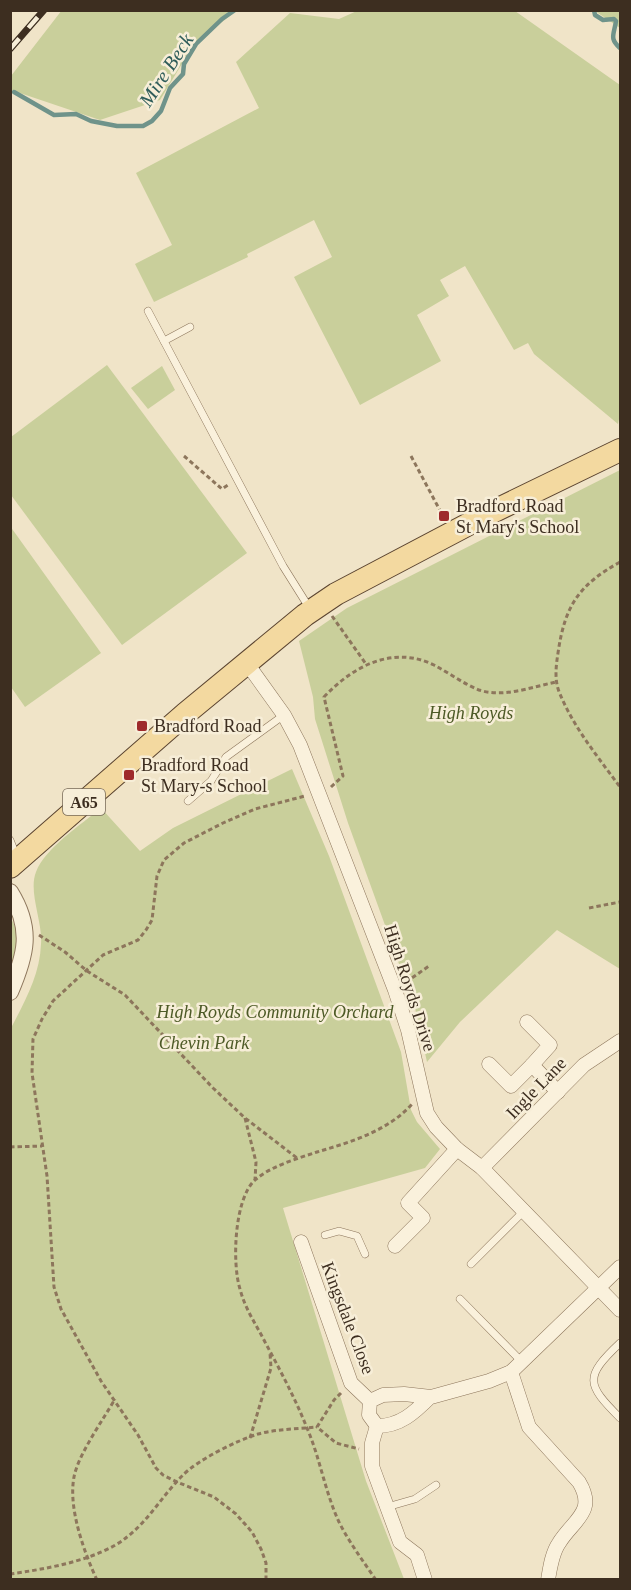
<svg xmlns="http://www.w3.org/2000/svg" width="631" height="1590" viewBox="0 0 631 1590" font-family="Georgia,serif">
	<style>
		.green { fill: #c9cf9b }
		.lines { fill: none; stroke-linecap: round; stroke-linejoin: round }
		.stream { stroke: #6f938a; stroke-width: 4.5 }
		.service-casing { stroke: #8d765c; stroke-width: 8 }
		.minor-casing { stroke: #8d765c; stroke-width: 15 }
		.tertiary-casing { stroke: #8d765c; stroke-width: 18 }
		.primary-casing { stroke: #5b4430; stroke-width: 24 }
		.path { stroke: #8d765c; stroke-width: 3; stroke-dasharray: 4.5 3; stroke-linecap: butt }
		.service { stroke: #faf1dc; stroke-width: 7 }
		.minor { stroke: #faf1dc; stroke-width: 14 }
		.tertiary { stroke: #faf1dc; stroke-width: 16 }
		.primary { stroke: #f3d9a0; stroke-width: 22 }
		.rail-casing { stroke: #3d2e20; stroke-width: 7 }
		.rail { stroke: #f7eed8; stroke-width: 4.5; stroke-dasharray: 14; stroke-linecap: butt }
		.poi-dot { fill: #9e2a2b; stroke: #f7eed8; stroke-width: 2 }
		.labels { text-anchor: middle; stroke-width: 5; stroke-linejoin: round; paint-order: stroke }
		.shield { fill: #f7eed8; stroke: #756857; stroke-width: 1.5 }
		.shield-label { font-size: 16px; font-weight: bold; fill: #3d2e20 }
		.poi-label { font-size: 18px; fill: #3d2e20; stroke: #f7eed8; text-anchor: start }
		.park-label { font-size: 18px; font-style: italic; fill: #4d5a26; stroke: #f7eed8 }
		.street-label { font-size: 18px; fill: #3d2e20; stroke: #f7eed8 }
		.water-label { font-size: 20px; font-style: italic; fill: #2f5d5a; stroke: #f7eed8 }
	</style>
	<rect width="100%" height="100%" fill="#f0e4c8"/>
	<!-- green -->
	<g class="green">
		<path d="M62 10H236V11L194 44 160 100 100 120 11 90V76Z"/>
		<path d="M359 10 515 11 620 85V414L618 424 534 354 528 343 514 350 465 266 440 280 449 296 417 315 441 361 360 405 294 277 332 257 314 220 247 254 248 257 154 302 135 264 172 245 136 173 259 108 236 62 290 13 339 19Z"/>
		<path d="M595 11H620V28Z"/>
		<path d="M107 365 247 553 122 645 11 495V437Z"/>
		<path d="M162 366 175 390 148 409 131 388Z"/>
		<path d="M620 470V969L557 930 460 1022 427 1062 415 1008 348 823 315 719 313 697 299 641 347 608Z"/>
		<path d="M10 526 101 653 25 707 11 687Z"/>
		<path d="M292 769 329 856 401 1052 411 1110 417 1122 440 1149 425 1168 283 1208 366 1481 404 1579H11L10 1030C24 1003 40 975 41 944 43 922 28 892 36 872 45 848 82 824 101 808L140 851 173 828Z"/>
		<path d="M11 919C21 934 17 952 11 968Z"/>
	</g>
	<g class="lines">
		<!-- stream -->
		<g class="stream">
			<path d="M594 10 595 15 603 20 614 19 616 21C614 35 609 38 620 48"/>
			<path d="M14 92 54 115 76 114 91 121 117 126H143L152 121 161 111 170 88 183 74 184 64 196 44 222 19 235 10"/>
		</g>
		<!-- service casing -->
		<g class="service-casing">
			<g id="service">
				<path d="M148 311 283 566 310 609"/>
				<path d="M164 341 190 327"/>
				<path d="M188 801 211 781 226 757 284 715"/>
				<path d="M10 840 16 855"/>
				<path d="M325 1235 339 1231 357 1236 365 1254"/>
				<path d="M471 1264 524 1211"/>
				<path d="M460 1299 522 1362"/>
				<path d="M620 1343C584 1377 586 1384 620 1418"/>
				<path d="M387 1507 415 1499 436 1485"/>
			</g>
		</g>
		<!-- minor casing -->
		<g class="minor-casing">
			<g id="minor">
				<path d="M246 662 284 715 300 745 395 990 408 1030 427 1113 436 1127 457 1149 482 1168 620 1310"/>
				<path d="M527 1022 550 1045 532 1065"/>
				<path d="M489 1064 511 1086 532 1065 558 1092"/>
				<path d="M482 1168 584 1065 620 1041"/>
				<path d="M301 1242 351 1383 370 1401"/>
				<path d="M395 1246 423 1218 408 1203 457 1149"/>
				<path d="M511 1372 529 1427 579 1482C597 1512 573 1520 559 1543 552 1553 550 1568 548 1580"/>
				<path d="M430 1397C414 1413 400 1426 377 1426L369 1415 370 1401 383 1395 404 1394 431 1397 489 1381 511 1372 620 1267"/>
				<path d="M377 1426 372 1443V1466L400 1542 417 1555 425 1580"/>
			</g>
		</g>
		<!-- tertiary casing -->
		<g class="tertiary-casing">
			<path id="tertiary" d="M10 892C33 929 26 955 10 992"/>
		</g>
		<!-- primary casing -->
		<g class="primary-casing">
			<path id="primary" d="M10 867 185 714 305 615 336 594 486 515 620 450"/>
		</g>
		<!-- path -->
		<g class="path">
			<path d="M184 456 222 489 228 485"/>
			<path d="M411 456 444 518"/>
			<path d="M620 562C579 585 565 605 558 653 556 666 554 681 560 694 574 728 598 757 620 787"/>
			<path d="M332 616 366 664"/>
			<path d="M331 787 343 776 324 697C353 666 393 645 434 665 449 673 464 684 479 690 503 698 532 687 556 682"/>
			<path d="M589 908 620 902"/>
			<path d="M39 935 65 952 87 971 125 995 213 1088 245 1118 297 1158"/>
			<path d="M406 982 429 966"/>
			<path d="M245 1118 256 1162 255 1180"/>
			<path d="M10 1147 42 1146"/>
			<path d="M341 1393 334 1400 317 1427 336 1443 359 1449"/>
			<path d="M250 1438 271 1368 270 1353"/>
			<path d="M10 1574C46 1569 99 1560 127 1537 149 1520 163 1495 182 1476 197 1460 238 1440 258 1434 277 1429 298 1429 317 1427"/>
			<path d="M97 1580C84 1552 68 1508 74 1477 78 1455 103 1420 115 1399"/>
			<path d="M266 1580V1563L261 1549 252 1532 236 1514 214 1497 177 1482 163 1475 156 1468 138 1435 101 1381 61 1309 54 1287 47 1176 32 1073 33 1039 42 1019 53 1001 103 955 138 940 146 930 152 920 157 876 164 860 184 843 223 823 255 809 305 796"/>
			<path d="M376 1580C363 1561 349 1542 339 1522 325 1492 320 1458 307 1428 295 1398 280 1370 265 1342 256 1324 245 1309 240 1289 232 1264 234 1199 255 1180 271 1166 296 1159 317 1152 351 1142 388 1131 412 1104"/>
		</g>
		<!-- service -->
		<use href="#service" class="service"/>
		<!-- minor -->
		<use href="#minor" class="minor"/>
		<!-- tertiary -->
		<use href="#tertiary" class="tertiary"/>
		<!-- primary -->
		<use href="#primary" class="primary"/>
		<!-- rail casing -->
		<g class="rail-casing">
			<path id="rail" d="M10 49 44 10"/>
		</g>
		<!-- rail -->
		<use href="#rail" class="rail"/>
	</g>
	<!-- markers -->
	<g class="poi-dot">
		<rect x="438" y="510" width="12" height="12" rx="3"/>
		<rect x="136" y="720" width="12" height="12" rx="3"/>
		<rect x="123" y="769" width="12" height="12" rx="3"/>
	</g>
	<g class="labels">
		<!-- shield labels -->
		<rect class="shield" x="63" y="789" width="42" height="26" rx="4.5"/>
		<g class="shield-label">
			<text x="84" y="808">A65</text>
		</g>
		<!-- poi labels -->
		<g class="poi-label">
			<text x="456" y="512">Bradford Road<tspan x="456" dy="21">St Mary's School</tspan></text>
			<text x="154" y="732">Bradford Road</text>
			<text x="141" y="771">Bradford Road<tspan x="141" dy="21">St Mary-s School</tspan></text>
		</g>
		<!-- park labels -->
		<g class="park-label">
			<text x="471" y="719">High Royds</text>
			<text x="275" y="1018">High Royds Community Orchard</text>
			<text x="204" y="1049">Chevin Park</text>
		</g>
		<!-- street labels -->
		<g class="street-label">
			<text transform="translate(410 988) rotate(72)" y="6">High Royds Drive</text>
			<text transform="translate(536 1088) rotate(-46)" y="6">Ingle Lane</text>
			<text transform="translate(348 1318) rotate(69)" y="6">Kingsdale Close</text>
		</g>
		<!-- water labels -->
		<g class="water-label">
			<text transform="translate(166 70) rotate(-57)" y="7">Mire Beck</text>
		</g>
	</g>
	<!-- border -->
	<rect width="631" height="1590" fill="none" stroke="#3d2e20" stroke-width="24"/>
</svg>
